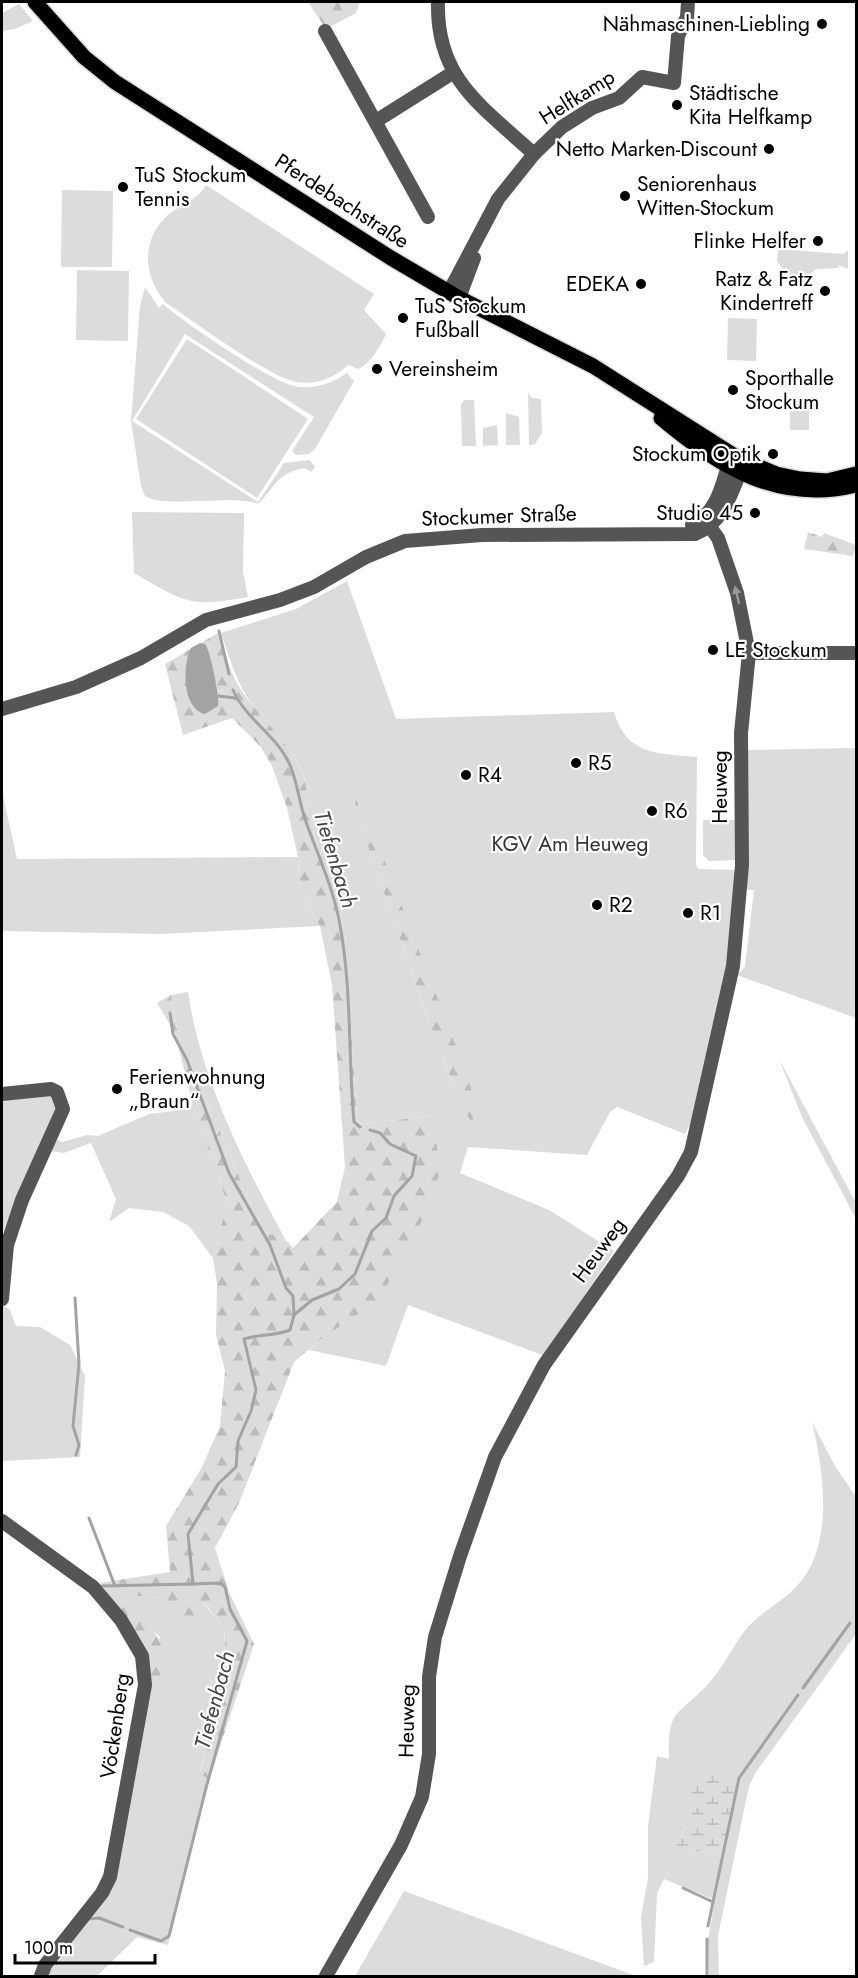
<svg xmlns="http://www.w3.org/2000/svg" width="858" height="1978" viewBox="0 0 858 1978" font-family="Jost,sans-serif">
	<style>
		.green { fill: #dcdcdc; fill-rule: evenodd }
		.forest { fill: url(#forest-firs) }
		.wetland { fill: url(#wetland-marsh) }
		.water { fill: #a3a3a3 }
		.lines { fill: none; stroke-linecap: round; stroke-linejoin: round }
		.stream { stroke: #a3a3a3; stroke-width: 3 }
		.major-casing { stroke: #dbdbdb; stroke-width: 18 }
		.minor { stroke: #555; stroke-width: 14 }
		.major { stroke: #000; stroke-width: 15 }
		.oneway { fill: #999 }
		.poi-dot { fill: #000; stroke: #fff; stroke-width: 2 }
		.labels { text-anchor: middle; stroke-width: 4.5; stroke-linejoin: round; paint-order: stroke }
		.poi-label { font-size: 21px; fill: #000; stroke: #fff; text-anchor: start }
		.street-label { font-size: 21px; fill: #000; stroke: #fff }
		.park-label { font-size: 21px; fill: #333; stroke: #fff }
		.water-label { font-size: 22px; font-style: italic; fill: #444; stroke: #fff }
	</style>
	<defs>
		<pattern id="forest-firs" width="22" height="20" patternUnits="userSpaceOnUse" patternTransform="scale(1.5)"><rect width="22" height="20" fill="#dcdcdc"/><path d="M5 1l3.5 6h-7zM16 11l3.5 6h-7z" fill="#bbb"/></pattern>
		<pattern id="wetland-marsh" width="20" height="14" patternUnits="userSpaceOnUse" patternTransform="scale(1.5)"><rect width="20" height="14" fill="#dcdcdc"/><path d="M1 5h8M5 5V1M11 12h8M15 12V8" fill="none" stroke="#bbb"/></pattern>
	</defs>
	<rect width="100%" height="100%" fill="#fff"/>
	<!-- green -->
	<g class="green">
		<path d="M19 4 33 21 15 29 2 31V13Z"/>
		<path d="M206 185 374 294 364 310 386 334C381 345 370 365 358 369L348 365C334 378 317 385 297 382 269 378 194 321 166 303 145 279 140 244 164 219 178 203 194 205 206 185Z"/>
		<path d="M62 190 113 191 112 267H61Z"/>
		<path d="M778 249 843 254 848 250V269L839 265 838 268 816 269 808 276 790 281 777 261Z"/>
		<path d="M77 270 129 271 128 341 76 340Z"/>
		<path d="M145 287 159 308 163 304C185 323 269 381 294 386 313 390 331 384 347 373L354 381 315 449 309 454 296 455 292 451 314 417 185 334 132 421 258 502 284 463 310 460 315 467 311 472 305 468C276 473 276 487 258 504 230 494 165 509 145 496L141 486 131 421 140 306Z"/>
		<path d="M728 318 757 319 756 361 727 360Z"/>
		<path d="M187 339 308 419 257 498 136 419Z"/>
		<path d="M528 393 532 398 541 399 542 433 535 444 529 445Z"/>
		<path d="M464 400H474L476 446H462L461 405Z"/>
		<rect x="790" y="407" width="19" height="23"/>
		<path d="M506 413 519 417 520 445H506Z"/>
		<path d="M497 425 498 445 483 446V428Z"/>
		<path d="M132 512 244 513 243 572 248 597C188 608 185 602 134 573Z"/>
		<path d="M347 581 396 719 614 712C627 756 658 753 697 757L696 864 698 869 737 870 728 962 692 1120 685 1134 617 1107 610 1112 587 1155 468 1147 460 1173 549 1210 614 1251 545 1356 408 1305 386 1366 309 1350 321 1339 431 1116 361 1124 357 1120 345 932 306 806C315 760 261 725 243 690 233 672 228 652 221 633L296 609ZM356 812 463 1109 430 1025Z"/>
		<path d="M856 748V1018L737 975 745 967 754 890H744L745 750Z"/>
		<path d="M2 791 17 859 298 857 300 894 320 926 161 934 2 931Z"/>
		<path d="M703 820H736V860L709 861 703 855Z"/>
		<path d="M188 992C201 1080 243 1161 285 1239L262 1231 178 1033 171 995Z"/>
		<path d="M779 1059 856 1203V1219L802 1117Z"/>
		<path d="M47 1094 54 1097 58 1111 23 1184 3 1232 2 1263V1099Z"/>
		<path d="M193 1105 227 1202 213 1258 189 1226 163 1212 129 1208 109 1222 116 1199 91 1143 64 1153 49 1151 55 1139 63 1142 87 1135 98 1136 149 1114 173 1111Z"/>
		<path d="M2 1305 10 1310 16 1326 40 1327 70 1345 85 1376 80 1457 2 1461Z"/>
		<path d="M812 1422 835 1466 856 1497V1634L756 1772 749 1786 718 1936 719 1976H709L708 1940 715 1900 664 1879 657 1893 654 1962 644 1966 641 1917 648 1878V1826L657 1756 669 1759C667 1707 678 1717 708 1684 724 1667 733 1645 747 1628 761 1612 782 1602 796 1587 835 1547 824 1472 812 1422ZM692 1813 724 1856 675 1848Z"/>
		<path d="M135 1596 164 1598 178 1621 203 1603 224 1627 226 1666 225 1687 200 1772 209 1780 168 1945 137 1937 97 1976H36L106 1878 160 1637 129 1608Z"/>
		<path d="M404 1891 636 1976H355Z"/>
	</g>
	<!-- forest -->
	<g class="forest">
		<path d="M308 2H360L356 13 326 29Z"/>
		<path d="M808 532 822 537 824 533 856 545 853 556 804 549Z"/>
		<path d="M218 633C224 649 229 669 238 685 258 720 315 760 306 806L345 932 357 1120 361 1124 431 1116 441 1169 424 1217 379 1300 321 1339 294 1362 239 1503 215 1548 229 1592 254 1644 209 1780 200 1773 225 1687 226 1666 224 1627 204 1603 193 1625 178 1621 164 1598 135 1596 129 1608C157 1634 176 1645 156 1684L151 1682 93 1584 170 1572 166 1526 202 1467 220 1426 225 1371 216 1335 217 1284 213 1258 227 1202 193 1105 175 1033 157 1003 171 995 178 1033 262 1231 285 1239 293 1248 337 1202 345 1167 332 985 320 926 300 894 298 857 287 808 272 766 260 746 232 718 183 735 165 664Z"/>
		<path d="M355 797 381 852 464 1067 476 1104 472 1122 463 1109 430 1025 356 812Z"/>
	</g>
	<!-- wetland -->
	<path class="wetland" d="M710 1771 728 1775 737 1785 724 1856 675 1848 692 1813 688 1793 698 1780Z"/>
	<!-- water -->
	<path class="water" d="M200 643 205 644C210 649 220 699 218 706L205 714C182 709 182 666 191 648Z"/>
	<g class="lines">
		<!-- stream -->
		<g class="stream">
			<path d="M219 631 229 674"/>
			<path d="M233 690C246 720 277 735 290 765 298 784 299 803 306 822 318 855 334 890 340 925 352 990 348 1057 354 1122L360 1127"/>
			<path d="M218 696 236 698"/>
			<path d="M170 1013 173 1034 187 1060 229 1173 270 1245 286 1288 293 1296 294 1315"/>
			<path d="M75 1298 79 1364 73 1426 79 1445 76 1455"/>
			<path d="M89 1518 115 1586"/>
			<path d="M102 1586 193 1584"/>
			<path d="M803 1688 850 1623"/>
			<path d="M683 1888 713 1902"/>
			<path d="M88 1919 99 1918 123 1927"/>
			<path d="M708 1926 739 1778 798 1695"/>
			<path d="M130 1930 161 1941 169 1936 206 1788 247 1641 230 1609 225 1587 220 1583 193 1584 188 1534 218 1484 236 1467 238 1441 251 1411 256 1390 244 1339C260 1334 275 1336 290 1330L294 1315 312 1300 339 1289 355 1274 372 1231 386 1218 394 1196 412 1176 416 1156 390 1144 380 1133 370 1130"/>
			<path d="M707 1939V1976"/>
		</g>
		<!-- major casing -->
		<g class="major-casing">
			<g id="major">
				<path d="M35 2 84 57 115 82 391 258 459 298 593 366 738 458 776 474 800 479 827 481 856 474"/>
				<path d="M661 418C719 467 779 504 856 485"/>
			</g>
		</g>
		<!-- minor -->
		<g class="minor">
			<path d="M438 2C436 79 482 106 534 154"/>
			<path d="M325 31 428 217"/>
			<path d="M376 121 454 72"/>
			<path d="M449 292 498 199 534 154 562 127 592 108 619 98 642 77 674 83 678 36 687 17 688 2"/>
			<path d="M459 298 474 258"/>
			<path d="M692 525C716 513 721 489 728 466"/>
			<path d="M749 653H856"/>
			<path d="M2 709 76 687 141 658 206 620 280 600 314 587 366 557 405 541 482 535 695 534C722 523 730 498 740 472"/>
			<path d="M2 1094 51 1089 57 1092 63 1109 22 1200 7 1245 2 1299"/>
			<path d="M2 1521 93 1587 121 1620 142 1656 145 1685 110 1877 102 1893 45 1965 41 1976"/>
			<path d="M326 1976 401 1845 422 1797 429 1754V1677L435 1637 460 1556 495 1457 544 1365 678 1176 691 1152 733 966 742 865 741 733 749 653 737 593 718 538 710 527 698 522"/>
		</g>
		<!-- major -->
		<use href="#major" class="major"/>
	</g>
	<!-- one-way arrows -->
	<defs><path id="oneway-solid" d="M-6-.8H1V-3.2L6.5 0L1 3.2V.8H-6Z" transform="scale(1.5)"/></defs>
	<use class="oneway" href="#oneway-solid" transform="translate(737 595) rotate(-104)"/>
	<!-- markers -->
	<g class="poi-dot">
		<circle cx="822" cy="24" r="6"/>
		<circle cx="677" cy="105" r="6"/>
		<circle cx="769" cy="149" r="6"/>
		<circle cx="123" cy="187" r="6"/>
		<circle cx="625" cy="196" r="6"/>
		<circle cx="818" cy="241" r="6"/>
		<circle cx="641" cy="284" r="6"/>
		<circle cx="825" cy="291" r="6"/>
		<circle cx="403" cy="318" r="6"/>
		<circle cx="377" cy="369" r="6"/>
		<circle cx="733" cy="390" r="6"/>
		<circle cx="773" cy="454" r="6"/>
		<circle cx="755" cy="513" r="6"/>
		<circle cx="713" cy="650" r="6"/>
		<circle cx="576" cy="763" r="6"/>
		<circle cx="466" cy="775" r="6"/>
		<circle cx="652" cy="811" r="6"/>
		<circle cx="597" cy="905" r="6"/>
		<circle cx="688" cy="913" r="6"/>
		<circle cx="117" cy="1089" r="6"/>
	</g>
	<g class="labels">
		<!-- poi labels -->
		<g class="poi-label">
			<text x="810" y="31" text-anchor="end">Nähmaschinen-Liebling</text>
			<text x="689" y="100">Städtische<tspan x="689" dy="24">Kita Helfkamp</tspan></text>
			<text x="757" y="156" text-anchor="end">Netto Marken-Discount</text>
			<text x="135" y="182">TuS Stockum<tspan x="135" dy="24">Tennis</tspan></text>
			<text x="637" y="191">Seniorenhaus<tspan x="637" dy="24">Witten-Stockum</tspan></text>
			<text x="806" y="248" text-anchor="end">Flinke Helfer</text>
			<text x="813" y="286" text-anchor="end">Ratz &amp; Fatz<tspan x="813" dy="24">Kindertreff</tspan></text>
			<text x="629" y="291" text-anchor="end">EDEKA</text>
			<text x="415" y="313">TuS Stockum<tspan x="415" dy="24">Fußball</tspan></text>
			<text x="389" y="376">Vereinsheim</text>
			<text x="745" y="385">Sporthalle<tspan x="745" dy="24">Stockum</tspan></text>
			<text x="761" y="461" text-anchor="end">Stockum Optik</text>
			<text x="743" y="520" text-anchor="end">Studio 45</text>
			<text x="725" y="657">LE Stockum</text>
			<text x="588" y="770">R5</text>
			<text x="478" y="782">R4</text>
			<text x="664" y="818">R6</text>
			<text x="609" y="912">R2</text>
			<text x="700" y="920">R1</text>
			<text x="129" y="1084">Ferienwohnung<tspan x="129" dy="24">„Braun“</tspan></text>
		</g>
		<!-- street labels -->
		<g class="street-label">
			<text transform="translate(577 97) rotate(-32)" y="7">Helfkamp</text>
			<text transform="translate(342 201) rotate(33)" y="7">Pferdebachstraße</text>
			<text transform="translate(499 516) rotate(-2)" y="7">Stockumer Straße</text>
			<text transform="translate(720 787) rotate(-90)" y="7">Heuweg</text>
			<text transform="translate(599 1250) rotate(-54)" y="7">Heuweg</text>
			<text transform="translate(407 1721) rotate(-89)" y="7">Heuweg</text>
			<text transform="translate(115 1726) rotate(-82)" y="7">Vöckenberg</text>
		</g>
		<!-- park labels -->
		<g class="park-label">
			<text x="570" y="851">KGV Am Heuweg</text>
		</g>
		<!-- water labels -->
		<g class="water-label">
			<text transform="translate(336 859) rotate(73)" y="8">Tiefenbach</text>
			<text transform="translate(214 1700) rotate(-75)" y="8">Tiefenbach</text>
		</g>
	</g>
	<!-- border -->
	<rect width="858" height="1978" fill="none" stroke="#000000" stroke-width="6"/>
	<!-- scale -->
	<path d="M15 1954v9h140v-9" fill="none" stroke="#000000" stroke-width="3"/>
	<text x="24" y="1954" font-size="18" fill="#000000" stroke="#ffffff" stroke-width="4.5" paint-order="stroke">100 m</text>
</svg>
